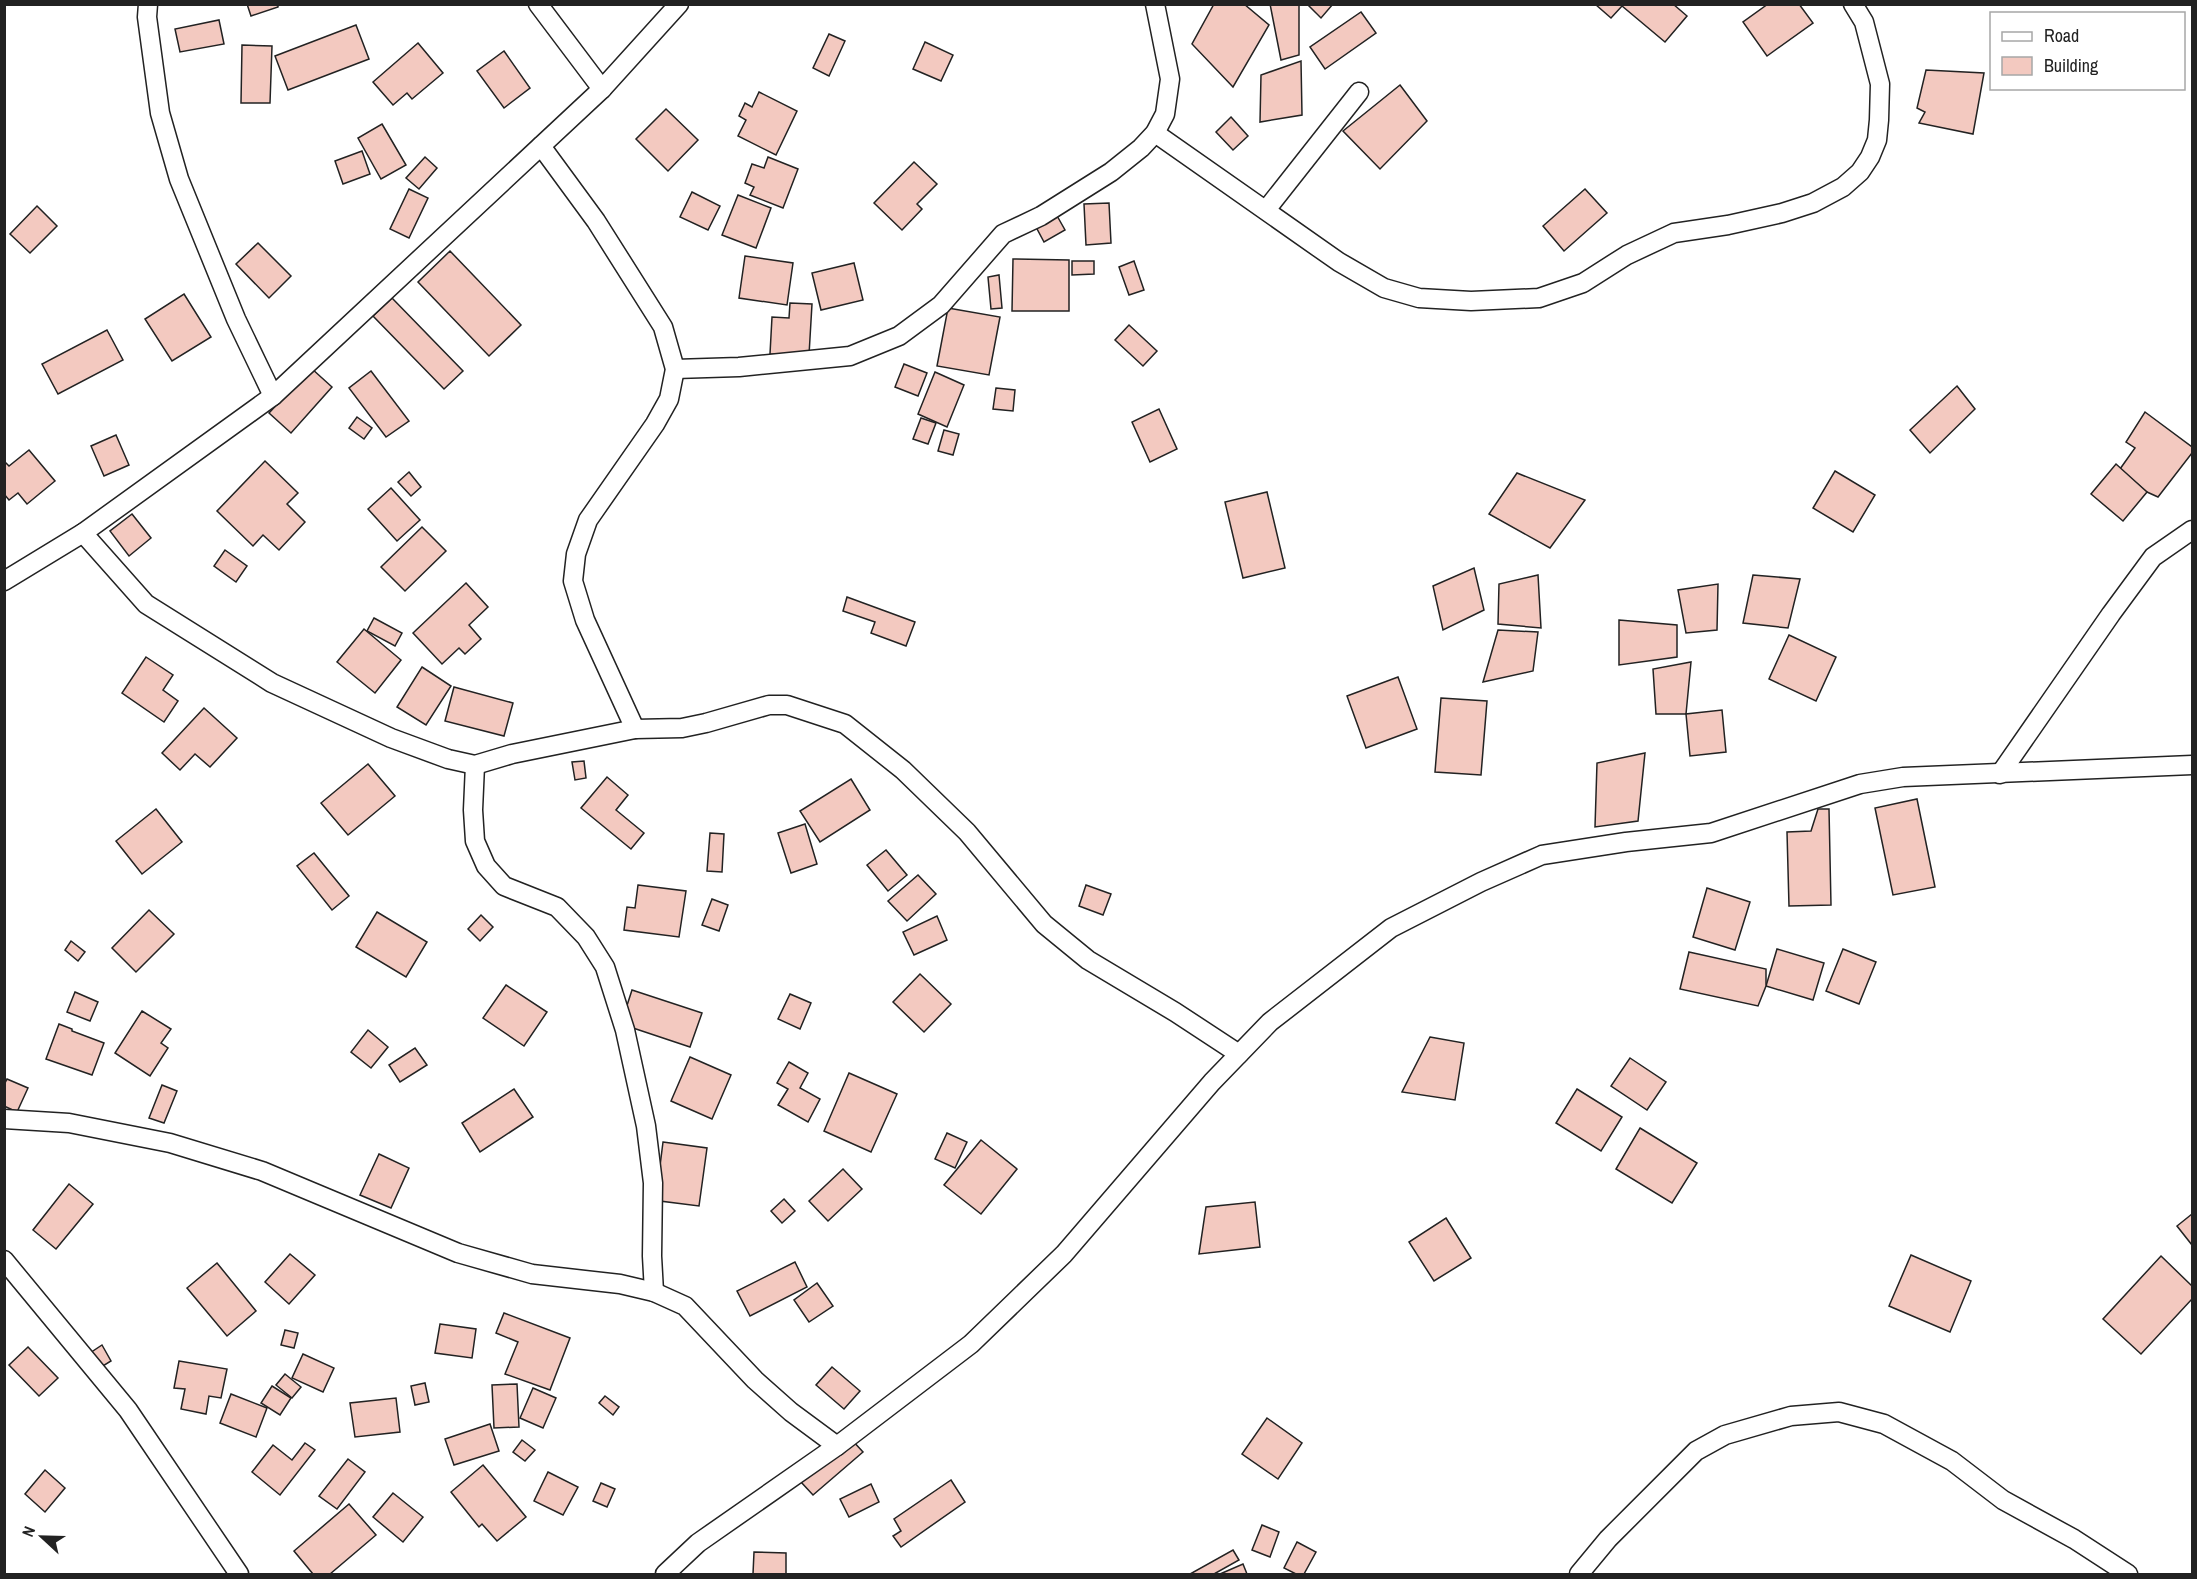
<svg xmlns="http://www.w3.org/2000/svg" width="2197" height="1579" viewBox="0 0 2197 1579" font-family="'Archivo Narrow',sans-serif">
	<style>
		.building { fill: #f3c9c0; stroke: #222; stroke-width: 1.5 }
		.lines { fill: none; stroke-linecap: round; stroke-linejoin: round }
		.minor-casing { stroke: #222; stroke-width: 21 }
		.minor { stroke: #fff; stroke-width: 18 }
	</style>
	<rect width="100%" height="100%" fill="#fff"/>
	<!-- building -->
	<g class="building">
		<path d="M247 4H278V7L251 16Z"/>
		<path d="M1214 4H1244L1269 25 1233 87 1192 44Z"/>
		<path d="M1270 4H1299V55L1281 60Z"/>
		<path d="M1307 4H1333L1321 18Z"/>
		<path d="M1595 4H1673L1687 16 1665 42 1622 6 1611 18Z"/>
		<path d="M1768 4H1799L1813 23 1767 56 1743 22Z"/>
		<path d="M1361 12 1376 33 1325 69 1310 47Z"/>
		<path d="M219 20 224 44 180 52 175 29Z"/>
		<path d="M356 25 369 59 288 90 275 56Z"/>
		<path d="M829 34 845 41 829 76 813 68Z"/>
		<path d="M925 42 953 55 941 81 913 69Z"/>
		<path d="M418 43 443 73 412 99 407 93 393 105 373 82Z"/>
		<path d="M242 45 272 46 270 103H241Z"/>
		<path d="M504 51 530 88 504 108 477 71Z"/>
		<path d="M1301 61 1302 115 1260 122 1261 75Z"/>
		<path d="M1926 70 1984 73 1973 134 1919 123 1925 112 1917 108Z"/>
		<path d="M1400 85 1427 121 1380 169 1343 131Z"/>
		<path d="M759 92 797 111 776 155 738 136 746 120 739 116 745 103 752 107Z"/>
		<path d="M666 109 698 140 668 171 636 139Z"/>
		<path d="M1231 117 1248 136 1233 150 1216 132Z"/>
		<path d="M382 124 406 165 381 179 358 138Z"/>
		<path d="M362 151 370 174 343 184 335 161Z"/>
		<path d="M425 157 437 168 419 189 406 178Z"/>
		<path d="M768 157 798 169 783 208 750 195 754 187 745 183 752 164 764 168Z"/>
		<path d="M914 162 937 184 917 204 922 209 902 230 874 203Z"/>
		<path d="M409 189 428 198 409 238 390 229Z"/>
		<path d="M1585 189 1607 213 1564 251 1543 226Z"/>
		<path d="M692 192 720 206 708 230 680 217Z"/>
		<path d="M738 195 771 208 756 248 722 235Z"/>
		<path d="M1109 203 1111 243 1086 245 1084 204Z"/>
		<path d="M37 206 57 226 30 253 10 234Z"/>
		<path d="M1056 214 1065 230 1044 242 1035 225Z"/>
		<path d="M258 243 291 276 269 298 236 264Z"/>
		<path d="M450 251 521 325 489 356 418 282Z"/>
		<path d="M745 256 793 263 787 305 739 298Z"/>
		<path d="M1013 259 1069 260V311H1012Z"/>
		<path d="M1072 261H1094V274L1072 275Z"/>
		<path d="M1134 261 1144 290 1129 295 1119 267Z"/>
		<path d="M854 263 863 300 821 310 812 273Z"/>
		<path d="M999 275 1002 308 991 309 988 277Z"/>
		<path d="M184 294 211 337 172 361 145 319Z"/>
		<path d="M392 298 463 371 444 389 373 316Z"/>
		<path d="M790 303 812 304 809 355 770 354 772 317 789 318Z"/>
		<path d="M948 308 1000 317 989 375 937 366Z"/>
		<path d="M1129 325 1157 351 1143 366 1115 340Z"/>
		<path d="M107 330 123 360 58 394 42 364Z"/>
		<path d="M904 364 927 373 918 396 895 387Z"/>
		<path d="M311 368 332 387 291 433 269 413Z"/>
		<path d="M371 371 409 421 386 437 349 388Z"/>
		<path d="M935 372 964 385 947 427 918 414Z"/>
		<path d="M1957 386 1975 409 1930 453 1910 430Z"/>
		<path d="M996 388 1015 390 1013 411 993 409Z"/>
		<path d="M1159 409 1177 449 1150 462 1132 422Z"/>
		<path d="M2145 412 2192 447V453L2158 497 2147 492 2120 469 2135 448 2126 442Z"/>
		<path d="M357 417 372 428 364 439 349 428Z"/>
		<path d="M921 418 936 423 928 444 913 439Z"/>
		<path d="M944 430 959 434 953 455 938 451Z"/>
		<path d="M116 435 129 465 104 476 91 446Z"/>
		<path d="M29 450 55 481 27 504 18 493 9 500 4 494V461L9 466Z"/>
		<path d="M265 461 298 493 287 504 305 522 279 550 263 535 253 546 217 511Z"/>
		<path d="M2116 464 2147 492 2123 521 2091 494Z"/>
		<path d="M1835 471 1875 495 1853 532 1813 508Z"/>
		<path d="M409 472 421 487 411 496 398 482Z"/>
		<path d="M1517 473 1585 500 1550 548 1489 514Z"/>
		<path d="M391 488 420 520 397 541 368 509Z"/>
		<path d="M1267 492 1285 568 1243 578 1225 502Z"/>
		<path d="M132 514 151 538 129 556 110 531Z"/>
		<path d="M422 527 446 551 405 591 381 567Z"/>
		<path d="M225 550 247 566 236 582 214 566Z"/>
		<path d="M1474 568 1484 610 1443 630 1433 586Z"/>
		<path d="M1538 575 1541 628 1498 624 1499 584Z"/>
		<path d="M1753 575 1800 579 1788 628 1743 623Z"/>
		<path d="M466 583 488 607 469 625 481 639 465 654 459 648 442 664 413 633Z"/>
		<path d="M1718 584 1717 630 1686 633 1678 590Z"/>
		<path d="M847 597 915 622 906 646 871 633 875 622 843 611Z"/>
		<path d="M374 618 402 633 395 646 367 631Z"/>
		<path d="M1619 620 1677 625V657L1619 665Z"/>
		<path d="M364 629 401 660 375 693 337 662Z"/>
		<path d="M1498 630 1538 632 1533 671 1483 682Z"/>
		<path d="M1789 635 1836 657 1816 701 1769 679Z"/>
		<path d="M146 657 173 675 163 690 178 701 164 722 122 693Z"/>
		<path d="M1691 662 1686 714H1656L1653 669Z"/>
		<path d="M422 667 451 686 426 725 397 707Z"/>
		<path d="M1398 677 1417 729 1366 748 1347 696Z"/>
		<path d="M454 687 513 703 504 736 445 721Z"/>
		<path d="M1441 698 1487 701 1481 775 1435 772Z"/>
		<path d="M204 708 237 738 210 767 195 754 180 770 162 753Z"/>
		<path d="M1722 710 1726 752 1690 756 1686 714Z"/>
		<path d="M1645 753 1638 821 1595 827 1597 763Z"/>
		<path d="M584 761 586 778 575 780 572 762Z"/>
		<path d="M368 764 395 796 348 835 321 803Z"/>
		<path d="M607 777 628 795 616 810 644 833 631 849 581 808Z"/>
		<path d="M851 779 870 810 820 842 800 811Z"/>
		<path d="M1917 799 1935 887 1893 895 1875 808Z"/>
		<path d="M156 809 182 842 142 874 116 841Z"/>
		<path d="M1818 809H1829L1831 905 1789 906 1787 832 1811 831Z"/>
		<path d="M805 824 817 864 791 873 778 833Z"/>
		<path d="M710 833 724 834 722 872 707 871Z"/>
		<path d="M886 850 907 875 888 891 867 865Z"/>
		<path d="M314 853 349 896 332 910 297 866Z"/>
		<path d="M918 875 936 894 907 921 888 901Z"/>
		<path d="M638 885 686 891 679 937 624 930 627 907 635 908Z"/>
		<path d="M1086 885 1111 894 1103 915 1079 906Z"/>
		<path d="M1707 888 1750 902 1735 950 1693 937Z"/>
		<path d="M712 899 728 905 719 931 702 925Z"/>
		<path d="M149 910 174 934 136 972 112 948Z"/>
		<path d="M377 912 427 942 406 977 356 947Z"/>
		<path d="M481 915 493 927 480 941 468 929Z"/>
		<path d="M937 916 947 940 914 955 903 932Z"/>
		<path d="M71 941 85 952 78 961 65 950Z"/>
		<path d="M1777 949 1824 963 1813 1000 1766 986Z"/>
		<path d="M1843 949 1876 962 1859 1004 1826 991Z"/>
		<path d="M1689 952 1766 969V986L1758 1006 1680 989Z"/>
		<path d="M920 974 951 1004 924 1032 893 1002Z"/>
		<path d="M506 985 547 1012 524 1046 483 1018Z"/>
		<path d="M632 990 702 1013 690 1047 621 1024Z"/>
		<path d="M75 992 98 1002 90 1021 67 1012Z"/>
		<path d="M790 994 811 1003 800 1029 778 1019Z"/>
		<path d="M142 1011 171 1029 161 1043 168 1048 150 1076 115 1053Z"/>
		<path d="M59 1024 72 1029V1031L104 1043 92 1075 46 1059Z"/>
		<path d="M368 1030 388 1047 371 1068 351 1052Z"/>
		<path d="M1430 1037 1464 1043 1455 1100 1402 1092Z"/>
		<path d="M415 1048 427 1065 400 1082 389 1065Z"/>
		<path d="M690 1057 731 1075 712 1119 671 1101Z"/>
		<path d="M1630 1058 1666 1082 1647 1110 1611 1086Z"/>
		<path d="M789 1062 808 1073 800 1088 820 1099 808 1122 778 1105 788 1089 777 1083Z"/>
		<path d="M849 1073 897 1094 871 1152 824 1131Z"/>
		<path d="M7 1079 28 1088 17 1112 4 1106V1085Z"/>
		<path d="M162 1085 177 1091 164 1123 149 1118Z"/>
		<path d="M514 1089 533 1117 480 1152 462 1123Z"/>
		<path d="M1577 1089 1622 1117 1601 1151 1556 1123Z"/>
		<path d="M1640 1128 1697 1163 1672 1203 1616 1169Z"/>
		<path d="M947 1133 967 1142 955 1168 935 1159Z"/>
		<path d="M981 1140 1017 1169 981 1214 944 1185Z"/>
		<path d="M663 1142 707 1148 699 1206 660 1201 662 1183 658 1182Z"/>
		<path d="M379 1154 409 1168 391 1208 360 1195Z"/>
		<path d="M843 1169 862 1189 828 1221 809 1201Z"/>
		<path d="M69 1184 93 1204 56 1249 33 1230Z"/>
		<path d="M784 1199 795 1211 782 1223 771 1211Z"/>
		<path d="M1255 1202 1260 1247 1199 1254 1206 1207Z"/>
		<path d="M2192 1214V1245L2177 1226Z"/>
		<path d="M1446 1218 1471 1258 1434 1281 1409 1242Z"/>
		<path d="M290 1254 315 1275 289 1304 265 1282Z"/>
		<path d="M1911 1255 1971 1281 1950 1332 1889 1306Z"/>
		<path d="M2161 1256 2192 1286V1299L2141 1354 2103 1319Z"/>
		<path d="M795 1262 807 1287 750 1316 737 1291Z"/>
		<path d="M217 1263 256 1311 227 1336 187 1288Z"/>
		<path d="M817 1283 833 1306 809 1322 794 1300Z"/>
		<path d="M504 1313 570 1338 550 1390 505 1374 518 1342 496 1333Z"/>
		<path d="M440 1324 476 1329 472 1358 435 1353Z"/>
		<path d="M285 1330 298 1333 294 1348 281 1345Z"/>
		<path d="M102 1345 111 1361 90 1374 81 1359Z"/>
		<path d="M28 1347 58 1378 39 1396 9 1365Z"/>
		<path d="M303 1354 334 1368 323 1392 292 1378Z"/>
		<path d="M179 1361 227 1369 221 1398 209 1396 206 1414 181 1409 185 1389 174 1388Z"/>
		<path d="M832 1367 860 1391 844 1409 816 1385Z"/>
		<path d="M285 1374 301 1387 292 1398 276 1385Z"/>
		<path d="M425 1383 429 1402 415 1405 411 1386Z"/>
		<path d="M517 1384 519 1427 494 1428 492 1385Z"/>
		<path d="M272 1386 291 1398 280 1415 261 1403Z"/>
		<path d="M533 1388 556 1398 543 1428 520 1418Z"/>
		<path d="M231 1394 267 1408 256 1437 220 1423Z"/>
		<path d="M605 1396 619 1407 613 1415 599 1403Z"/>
		<path d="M396 1398 400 1432 355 1437 350 1403Z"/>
		<path d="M1267 1418 1302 1443 1278 1479 1242 1454Z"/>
		<path d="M490 1424 499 1451 454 1465 445 1439Z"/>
		<path d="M851 1439 863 1452 813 1495 801 1482Z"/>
		<path d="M522 1440 535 1450 525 1461 513 1452Z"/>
		<path d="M305 1443 315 1450 280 1495 252 1472 273 1445 292 1460Z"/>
		<path d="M348 1459 365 1472 337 1509 319 1496Z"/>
		<path d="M483 1465 526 1517 497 1541 482 1524 479 1527 451 1492Z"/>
		<path d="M45 1470 65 1488 45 1512 25 1494Z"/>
		<path d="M548 1472 578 1487 563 1515 534 1501Z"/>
		<path d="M951 1480 965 1502 901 1547 893 1536 901 1531 894 1519Z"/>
		<path d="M601 1483 615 1489 607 1507 593 1501Z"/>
		<path d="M871 1484 879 1502 849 1517 840 1499Z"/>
		<path d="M393 1493 423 1517 403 1542 373 1517Z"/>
		<path d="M349 1504 376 1535 330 1574H313L294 1551Z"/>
		<path d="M1262 1525 1279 1532 1270 1557 1252 1550Z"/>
		<path d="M1297 1542 1316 1552 1304 1574H1296L1284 1568Z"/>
		<path d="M1233 1550 1239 1560 1214 1574H1190Z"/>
		<path d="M754 1552 786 1553V1574H753Z"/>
		<path d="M1243 1564 1247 1574H1220Z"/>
	</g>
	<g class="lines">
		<!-- minor casing -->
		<g class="minor-casing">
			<g id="minor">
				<path d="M148 4 147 17 160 113 179 179 236 319 273 396"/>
				<path d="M538 4 602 89"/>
				<path d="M1155 133 1339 262 1384 288 1419 298 1471 301 1539 298 1583 283 1627 255 1674 233 1728 225 1782 213 1813 203 1843 187 1860 172 1870 157 1877 140 1879 120 1880 84 1864 22 1853 4"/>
				<path d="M541 146 596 221 663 327 675 369 669 399 655 424 588 520 576 554 573 581 585 620 635 729"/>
				<path d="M1266 210 1359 92"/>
				<path d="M675 369 739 367 850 356 899 336 941 305 1003 234 1041 216 1111 172 1141 148 1155 133 1165 114 1170 79 1155 4"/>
				<path d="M83 533 146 604 272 683 391 738 448 759 475 765 512 754 635 729 682 728 706 723 769 705H787L845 724 903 770 967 832 1044 924 1088 960 1175 1012 1239 1054"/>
				<path d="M4 581 83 533 273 396 602 89 679 4"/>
				<path d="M475 765 473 810 475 841 486 866 504 886 557 907 586 937 605 967 625 1030 646 1126 653 1183 652 1256 654 1292"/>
				<path d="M2000 774 2111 614 2153 557 2192 530"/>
				<path d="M4 1119 69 1123 170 1143 262 1171 458 1253 532 1274 620 1284 654 1292 685 1306 755 1380 791 1412 837 1446"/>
				<path d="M4 1260 128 1410 239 1574"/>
				<path d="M665 1574 698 1543 837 1446 971 1344 1064 1254 1212 1082 1270 1022 1391 928 1481 882 1542 855 1626 842 1711 833 1860 784 1903 777 2192 765"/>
				<path d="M1579 1574 1608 1539 1696 1451 1725 1435 1791 1416 1839 1412 1884 1424 1952 1461 2003 1500 2074 1539 2128 1574"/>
			</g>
		</g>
		<!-- minor -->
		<use href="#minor" class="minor"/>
	</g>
	<!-- border -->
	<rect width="2197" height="1579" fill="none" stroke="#222222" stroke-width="12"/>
	<!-- legend -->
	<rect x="1990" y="12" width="195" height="78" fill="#ffffff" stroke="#a7a7a7" stroke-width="1.5"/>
	<rect x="2002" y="32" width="30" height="9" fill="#ffffff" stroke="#a7a7a7" stroke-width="1.5"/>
	<text x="2044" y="42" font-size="18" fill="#222222">Road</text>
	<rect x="2002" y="57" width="30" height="18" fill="#f3c9c0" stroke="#a7a7a7" stroke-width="1.5"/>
	<text x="2044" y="72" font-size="18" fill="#222222">Building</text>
	<!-- north arrow -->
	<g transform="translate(42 1537) rotate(292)" stroke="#ffffff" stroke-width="4.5" paint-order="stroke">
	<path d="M0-4.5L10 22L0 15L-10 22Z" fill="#222222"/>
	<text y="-9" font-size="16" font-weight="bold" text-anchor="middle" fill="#222222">N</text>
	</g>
</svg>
